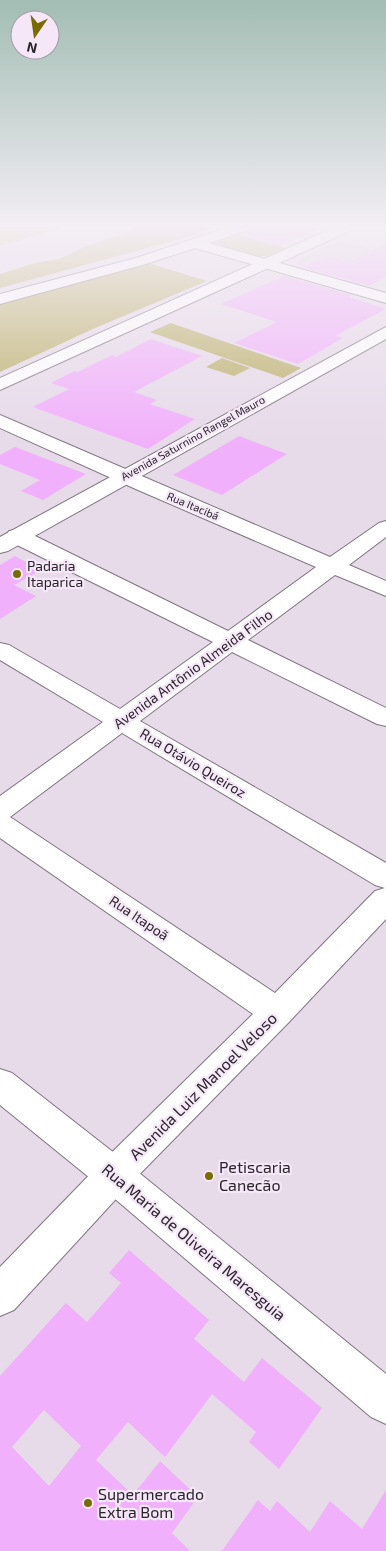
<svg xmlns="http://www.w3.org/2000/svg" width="386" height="1551" viewBox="0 0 386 1551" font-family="'Exo 2',sans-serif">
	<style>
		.built { fill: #e1cee3 }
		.green { fill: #bcb06a }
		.water { fill: #daca64 }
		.building { fill: #f1b0fb; fill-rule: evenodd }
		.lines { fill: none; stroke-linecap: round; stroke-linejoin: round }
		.minor-casing { stroke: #807482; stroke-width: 2 }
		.major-casing { stroke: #807482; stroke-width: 2 }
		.minor { fill: #fff; fill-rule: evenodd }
		.major { fill: #fff; fill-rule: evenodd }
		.poi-dot { fill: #796c05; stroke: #f5e7f7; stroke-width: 2 }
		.labels { text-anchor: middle; stroke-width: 4.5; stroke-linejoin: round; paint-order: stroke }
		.far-street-label { font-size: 11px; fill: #2a252b; stroke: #f5e7f7 }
		.poi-label { font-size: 14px; fill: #2a252b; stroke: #f5e7f7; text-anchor: start }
		.street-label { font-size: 14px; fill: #2a252b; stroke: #f5e7f7 }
		.near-street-label { font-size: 16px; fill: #2a252b; stroke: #f5e7f7 }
		.near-poi-label { font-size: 16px; fill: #2a252b; stroke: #f5e7f7; text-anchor: start }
	</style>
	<rect width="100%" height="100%" fill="#e7dae9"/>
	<!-- built -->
	<path class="built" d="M338 241 386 253 348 278 296 264V261Z"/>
	<!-- green -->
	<g class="green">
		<path d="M137 226H217L184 238 0 288V274L39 262 59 259 84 247 128 232Z"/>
		<path d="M236 234 284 248 266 256H258L214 243Z"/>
		<path d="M148 263 207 281 95 328 0 372V303Z"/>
		<path d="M171 323 301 368 283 378 150 332Z"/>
		<path d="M222 358 250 368 234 376 206 367Z"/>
	</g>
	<!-- water -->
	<path class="water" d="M0 226H67L0 246Z"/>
	<!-- building -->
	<g class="building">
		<path d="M255 226H325L279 246 240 235 253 231Z"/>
		<path d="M386 243V277L369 286 302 267 327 256 351 262Z"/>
		<path d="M284 276 352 295 349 297 386 309 335 336 343 338 298 364 234 343 277 322 221 304Z"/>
		<path d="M151 339 202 356 134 392 157 400 150 404 195 419 148 449 33 407 69 389 51 383 74 371 78 372 112 355 116 357Z"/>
		<path d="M239 436 287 454 222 495 173 475Z"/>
		<path d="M15 447 86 474 43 500 21 491 40 480 0 464V455Z"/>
		<path d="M15 556 41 570 14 585 36 596 0 619V565Z"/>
		<path d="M129 1250 209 1320 194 1339 244 1382 262 1358 322 1408 279 1469 249 1442 256 1432 212 1394 165 1457 128 1422 96 1460 133 1495 160 1461 198 1497 172 1533 190 1551H0V1376L66 1303 87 1322 121 1283 109 1273ZM44 1410 81 1446 49 1486 12 1447Z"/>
		<path d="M386 1490V1551H222L258 1500 270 1511 277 1501 310 1532 330 1501 362 1529Z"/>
	</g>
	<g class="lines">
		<!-- minor casing -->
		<g class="minor-casing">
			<g id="minor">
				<path d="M232 226H253L252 229 209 243 386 293V303L195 248 146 264 0 304V294L136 258Z"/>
				<path d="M0 415 330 557 379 523 386 521V537L349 565 386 581V596L335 575 248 640 386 708V726L377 724 232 652 140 721 386 863V919L289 1022 127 1187 14 1310 0 1316V1267L101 1163 253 1014 0 838V796L103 722 0 660V643L9 645 120 709 213 642 9 541 6 536 9 531 17 530 25 531 228 631 316 567 138 490 0 428ZM122 733 375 885 385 888 375 891 275 993 10 817Z"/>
			</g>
		</g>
		<!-- major casing -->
		<g class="major-casing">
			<g id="major">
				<path d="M337 226H355L354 229 0 390V378Z"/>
				<path d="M386 327V339L8 551 0 553V537Z"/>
				<path d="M0 1069 12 1073 127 1163 386 1374V1424L371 1417 101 1187 0 1105Z"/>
			</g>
		</g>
		<!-- minor -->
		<use href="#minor" class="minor"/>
		<!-- major -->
		<use href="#major" class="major"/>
	</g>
	<!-- sky -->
	<linearGradient id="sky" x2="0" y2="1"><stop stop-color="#a2bdb3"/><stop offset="0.51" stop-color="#f4eef5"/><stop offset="1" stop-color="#f4eef5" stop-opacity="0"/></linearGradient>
	<rect width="386" height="444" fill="url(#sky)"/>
	<!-- markers -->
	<g class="poi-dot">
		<circle cx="17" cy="574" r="5"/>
		<circle cx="209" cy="1176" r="5"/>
		<circle cx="88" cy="1503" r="5"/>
	</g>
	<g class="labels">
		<!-- far-street labels -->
		<g class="far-street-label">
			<text transform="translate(193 438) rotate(-29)" y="4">Avenida Saturnino Rangel Mauro</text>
			<text transform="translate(193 506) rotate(23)" y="4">Rua Itacibá</text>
		</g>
		<!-- poi labels -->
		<g class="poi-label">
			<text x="27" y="571">Padaria<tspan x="27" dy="16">Itaparica</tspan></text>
		</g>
		<!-- street labels -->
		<g class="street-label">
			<text transform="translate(193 669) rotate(-36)" y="5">Avenida Antônio Almeida Filho</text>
			<text transform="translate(193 763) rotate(31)" y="5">Rua Otávio Queiroz</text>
			<text transform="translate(139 918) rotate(34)" y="5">Rua Itapoã</text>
		</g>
		<!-- near-street labels -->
		<g class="near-street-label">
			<text transform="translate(203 1086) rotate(-45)" y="6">Avenida Luiz Manoel Veloso</text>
			<text transform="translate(194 1242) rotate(40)" y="6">Rua Maria de Oliveira Maresguia</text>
		</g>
		<!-- near-poi labels -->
		<g class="near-poi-label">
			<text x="219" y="1173">Petiscaria<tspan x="219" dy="18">Canecão</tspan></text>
			<text x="98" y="1500">Supermercado<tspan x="98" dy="18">Extra Bom</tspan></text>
		</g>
	</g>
	<!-- north arrow -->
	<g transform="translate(35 35) rotate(193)"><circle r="24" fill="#f5e7f7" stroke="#a499a5"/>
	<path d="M0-4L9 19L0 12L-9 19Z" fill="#796c05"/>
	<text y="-8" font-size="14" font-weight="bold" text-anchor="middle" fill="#2a252b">N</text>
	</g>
</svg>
